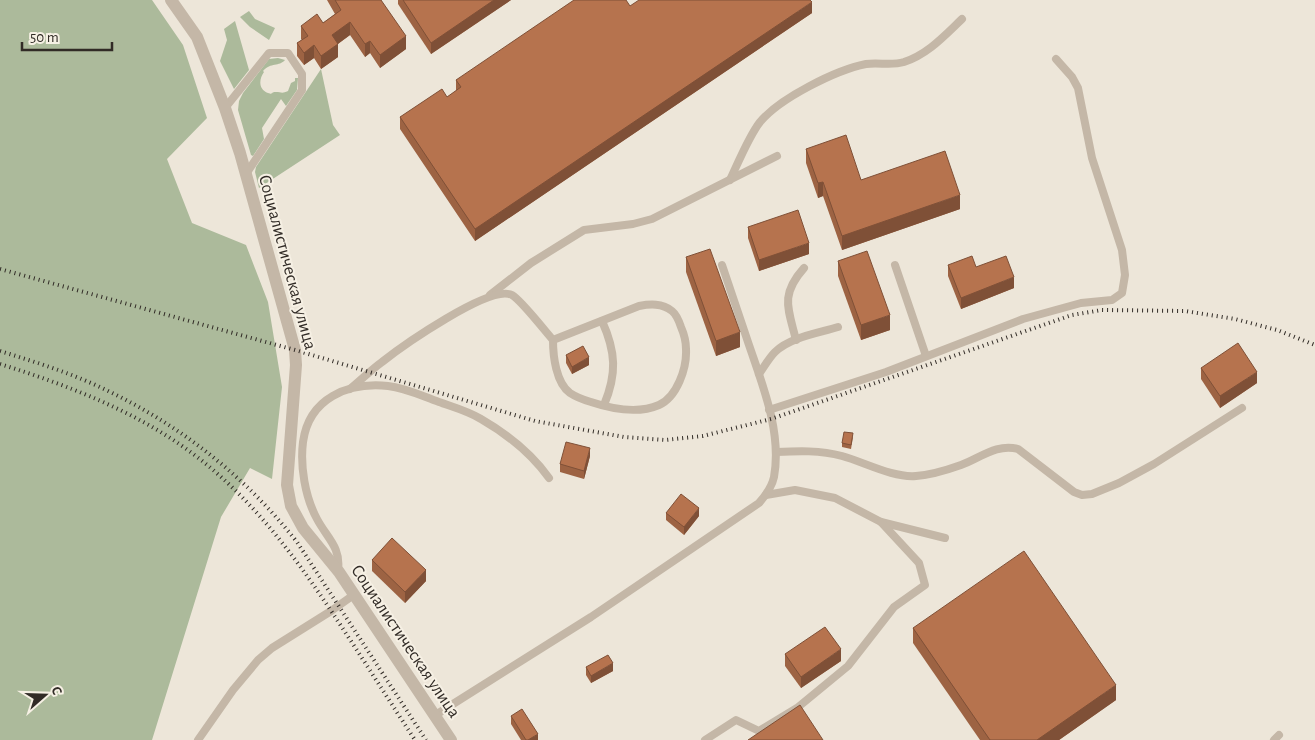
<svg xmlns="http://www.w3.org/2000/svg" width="1315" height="740" viewBox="0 0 1315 740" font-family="'Alegreya Sans',sans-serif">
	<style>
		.green { fill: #acba9b }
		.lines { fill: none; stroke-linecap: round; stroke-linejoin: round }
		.service { stroke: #c4b7a7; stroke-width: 8 }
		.minor { stroke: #c4b7a7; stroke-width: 12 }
		.rail { stroke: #312b26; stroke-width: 4; stroke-dasharray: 1 4; stroke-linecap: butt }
		.wall { fill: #9d6343 }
		.shaded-wall { fill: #7f5037 }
		.building { fill: #b6734e; stroke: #7f5037 }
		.labels { text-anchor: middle; stroke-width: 4; stroke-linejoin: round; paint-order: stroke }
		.street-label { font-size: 18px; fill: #312b26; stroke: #f6f0e4 }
	</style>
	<rect width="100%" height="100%" fill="#ede6d9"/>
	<!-- green -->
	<g class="green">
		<path d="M0 0H152L183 45 207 118 167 159 192 223 246 245 268 302 282 387 272 479 250 468 221 517 152 740H0Z"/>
		<path d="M249 11 255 19 275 28 269 40 250 27 240 17Z"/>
		<path d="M235 21 249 70 234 89 220 61 227 40 224 29Z"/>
		<path d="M278 58 285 60C279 67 271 62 263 71L264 72C259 79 258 89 268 93 274 95 270 92 276 92 281 92 282 94 288 91L291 83 295 81V78H298L297 90 286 106 281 99 262 128 264 139 253 156 251 155 238 110 239 101 243 93 269 59Z"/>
		<path d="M321 69 333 125 340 135 259 188 255 172 256 167Z"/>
	</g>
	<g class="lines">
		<!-- service -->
		<g class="service">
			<path d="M225 108 269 53H288L302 74V90L246 174"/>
			<path d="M730 180C738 163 749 136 760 122 780 98 836 70 866 64 879 62 891 66 904 62 928 54 944 36 962 19"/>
			<path d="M895 265 926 356"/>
			<path d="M490 295 531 263 584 230 633 224 652 219 777 156"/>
			<path d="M602 321C616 352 617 374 604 405"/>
			<path d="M796 340C788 308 780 295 804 268"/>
			<path d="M759 374C764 367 769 358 775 352 790 337 819 333 838 327"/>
			<path d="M350 389C361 380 371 370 382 362 401 347 490 284 512 295 521 300 545 331 553 340L639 306C650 304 662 303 672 311 677 315 679 321 681 327 684 334 686 342 686 349 687 368 677 397 659 405 638 414 612 409 591 402 584 400 576 397 570 393 556 383 553 356 553 340"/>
			<path d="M769 410 886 372 1023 319 1081 303 1112 300 1122 293 1125 275 1122 250 1092 158 1078 88 1072 77 1056 59"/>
			<path d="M776 452C798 451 820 450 842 456 864 462 893 478 916 476 930 475 947 470 961 465 980 458 997 443 1018 449L1074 492 1082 495 1092 494 1119 483 1154 464 1242 408"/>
			<path d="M766 495 795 490 835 498 881 522 945 538"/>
			<path d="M338 570C341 547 327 538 317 519 305 497 300 466 303 442 309 398 348 382 388 386 406 388 422 396 439 402 453 407 468 411 481 419 507 434 531 453 549 478"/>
			<path d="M434 716 591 617 759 503C766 495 772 487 774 477 782 433 763 386 749 345 740 319 731 292 722 265"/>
			<path d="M198 740 233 690 258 660 272 648 331 611 355 594"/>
			<path d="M705 740 736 720 759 731 797 708 848 666 894 607 925 585 919 563 881 522"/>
			<path d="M1274 740 1279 735"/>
		</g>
		<!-- minor -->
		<path class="minor" d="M171 0 197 37 225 108 240 153 295 350 296 365 287 485 291 506 303 528 339 572 451 740"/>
		<!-- rail -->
		<g class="rail">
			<path d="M0 269 295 350 535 421 624 437 665 440 703 436 771 419 1072 315 1102 310 1185 311 1235 319 1277 330 1315 345"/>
			<path d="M0 351C35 362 71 373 104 389 180 425 245 476 297 542L426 740"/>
			<path d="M0 364C64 384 130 409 185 448 254 497 302 566 347 635 370 670 392 705 415 740"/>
		</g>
	</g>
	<!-- wall -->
	<g class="wall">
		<path d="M327 0H381L406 49 380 68 370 53 365 57 350 35 338 44V57L321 69 314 58 304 65 297 56V43L302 40 301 39V26L323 23 335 14Z"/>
		<path d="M398 0H511L431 54 398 4Z"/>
		<path d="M630 6 812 13 475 241 400 129V117L447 97 456 91V80Z"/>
		<path d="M806 149 861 180 960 209 842 250 823 196 818 198 806 163Z"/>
		<path d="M748 227 809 254 759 271 748 238Z"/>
		<path d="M686 257 740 347 716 356 686 272Z"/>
		<path d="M838 261 890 330 861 340 838 276Z"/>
		<path d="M948 265 976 267 1014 288 961 309 948 276Z"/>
		<path d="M566 355 589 365 572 374 566 363Z"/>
		<path d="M1201 368 1257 383 1220 408 1201 379Z"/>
		<path d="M853 437 851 449 842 447V443Z"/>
		<path d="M590 456 584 479 560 472V464Z"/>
		<path d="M666 513 699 516 684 535 666 520Z"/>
		<path d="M372 560 426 581 405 603 372 571Z"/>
		<path d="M913 628 1116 700 1059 740H980L913 643Z"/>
		<path d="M785 654 841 661 801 688 785 666Z"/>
		<path d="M586 667 613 671 591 683 586 675Z"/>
		<path d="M511 716 538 740H521L511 724Z"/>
	</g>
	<!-- shaded-wall -->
	<g class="shaded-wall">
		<path d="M494 0H511L431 54V43Z"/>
		<path d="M812 2V13L475 241V229Z"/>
		<path d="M350 22V35L332 48V35Z"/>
		<path d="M406 36V49L380 68V55Z"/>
		<path d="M370 41V53L365 57V44Z"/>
		<path d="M338 44V57L321 69V56Z"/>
		<path d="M314 45V58L304 65V53Z"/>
		<path d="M823 182V196L818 198V183Z"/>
		<path d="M960 195V209L842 250V236Z"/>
		<path d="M809 243V254L759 271V260Z"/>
		<path d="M1014 277V288L961 309V298Z"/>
		<path d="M890 315V330L861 340V325Z"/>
		<path d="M740 332V347L716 356V341Z"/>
		<path d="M589 357V365L572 374V367Z"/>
		<path d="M1257 372V383L1220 408V396Z"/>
		<path d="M590 448V456L584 479V471Z"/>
		<path d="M699 508V516L684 535V527Z"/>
		<path d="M426 570V581L405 603V592Z"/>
		<path d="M841 649V661L801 688V677Z"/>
		<path d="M613 663V671L591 683V676Z"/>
		<path d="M1116 685V700L1059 740H1037Z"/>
		<path d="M538 734V740H528Z"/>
	</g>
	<!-- building -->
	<g class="building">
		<path d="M335 0H381L406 36 380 55 370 41 365 44 350 22 332 35 338 44 321 56 314 45 304 53 297 43 308 36 301 26 317 14 323 23 341 10Z"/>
		<path d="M403 0H494L431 43Z"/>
		<path d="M574 0H626L630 6 639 0H810L812 2 475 229 400 117 442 89 447 97 461 87 456 80Z"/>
		<path d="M846 135 861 180 945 151 960 195 842 236 823 182 818 183 806 149Z"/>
		<path d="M798 210 809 243 759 260 748 227Z"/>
		<path d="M710 249 740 332 716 341 686 257Z"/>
		<path d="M867 251 890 315 861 325 838 261Z"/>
		<path d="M972 256 976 267 1006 256 1014 277 961 298 948 265Z"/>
		<path d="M1238 343 1257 372 1220 396 1201 368Z"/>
		<path d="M583 346 589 357 572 367 566 355Z"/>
		<path d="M844 432 853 433 851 445 842 443Z"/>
		<path d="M566 442 590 448 584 471 560 464Z"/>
		<path d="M681 494 699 508 684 527 666 513Z"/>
		<path d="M392 538 426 570 405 592 372 560Z"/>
		<path d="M1024 551 1116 685 1037 740H990L913 628Z"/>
		<path d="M825 627 841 649 801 677 785 654Z"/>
		<path d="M608 655 613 663 591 676 586 667Z"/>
		<path d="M800 705 823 740H748Z"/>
		<path d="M522 709 538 734 528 740H526L511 716Z"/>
	</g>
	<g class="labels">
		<!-- street labels -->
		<g class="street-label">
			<text transform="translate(288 262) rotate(75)" y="6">Социалистическая улица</text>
			<text transform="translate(406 641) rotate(56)" y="6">Социалистическая улица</text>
		</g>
	</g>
	<!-- north arrow -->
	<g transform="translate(45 695) rotate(70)" stroke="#f6f0e4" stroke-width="4" paint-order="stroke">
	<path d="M0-4L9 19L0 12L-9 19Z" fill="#312b26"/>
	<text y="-8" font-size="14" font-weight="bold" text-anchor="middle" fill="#312b26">С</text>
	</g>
	<!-- scale -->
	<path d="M22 42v8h90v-8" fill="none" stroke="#312b26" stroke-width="2.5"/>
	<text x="30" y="42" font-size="15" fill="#312b26" stroke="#f6f0e4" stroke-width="4" paint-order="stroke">50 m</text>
</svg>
